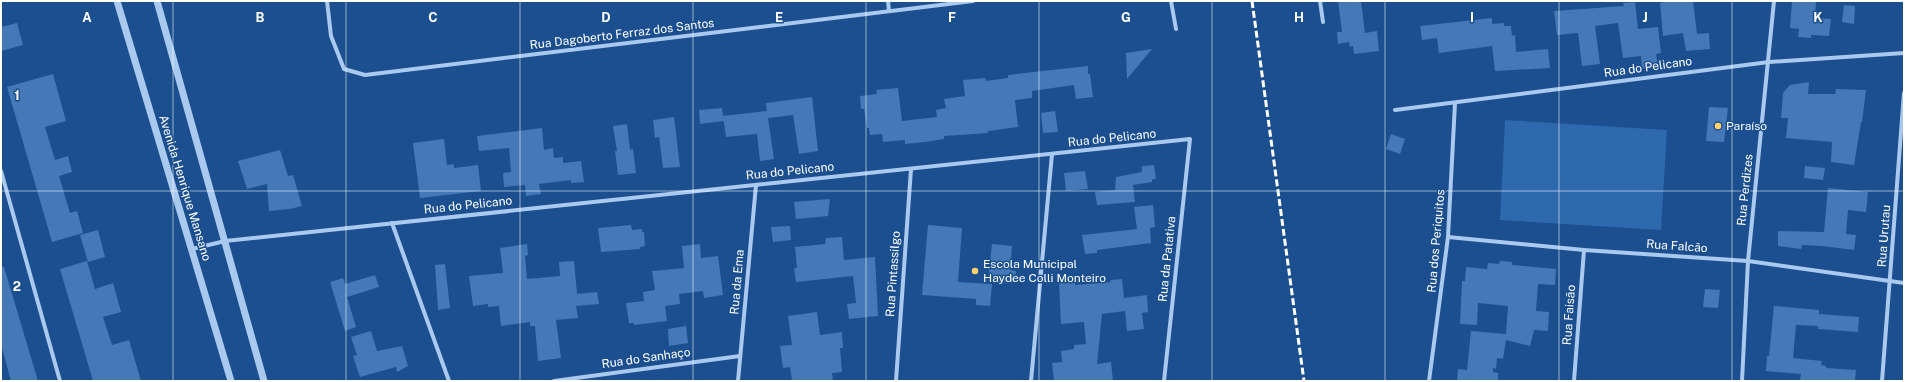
<svg xmlns="http://www.w3.org/2000/svg" width="1905" height="382" viewBox="0 0 1905 382" font-family="'Public Sans',sans-serif">
	<style>
		.green { fill: #2e69ad }
		.building { fill: #4478b7 }
		.lines { fill: none; stroke-linecap: round; stroke-linejoin: round }
		.minor { stroke: #a9c9ee; stroke-width: 4 }
		.tertiary { stroke: #a9c9ee; stroke-width: 7 }
		.rail { stroke: #fff; stroke-width: 3; stroke-dasharray: 7 3; stroke-linecap: butt }
		.grid { fill: none; stroke: #fff; stroke-width: 1; stroke-opacity: 0.55 }
		.poi-dot { fill: #ffd166; stroke: #1b4f8f; stroke-width: 1.5 }
		.labels { text-anchor: middle; stroke-width: 3; stroke-linejoin: round; paint-order: stroke }
		.street-label { font-size: 12px; fill: #fff; stroke: #1b4f8f }
		.poi-label { font-size: 12px; fill: #fff; stroke: #1b4f8f; text-anchor: start }
		.grid-label { font-size: 13px; text-anchor: middle; font-weight: bold; fill: #fff; stroke: #1b4f8f; stroke-width: 3; stroke-linejoin: round; paint-order: stroke }
	</style>
	<rect width="100%" height="100%" fill="#1b4f8f"/>
	<!-- green -->
	<path class="green" d="M1505 120 1667 130 1661 230 1500 220Z"/>
	<!-- building -->
	<g class="building">
		<path d="M1338 1H1361L1365 33 1377 31 1379 51 1354 54 1353 46 1350 47 1349 42 1338 44 1337 32H1342Z"/>
		<path d="M1666 1H1693L1697 34 1709 33 1710 49 1686 51 1683 33 1663 36 1660 3Z"/>
		<path d="M1792 1H1816L1815 18 1831 19 1829 36 1811 35V38L1798 37 1799 29 1790 28Z"/>
		<path d="M1635 2 1638 29 1658 27 1661 53 1656 54 1658 67 1642 69 1641 56 1623 58 1618 23 1595 26 1600 64 1582 66 1578 33 1557 35 1554 11 1624 6 1623 3Z"/>
		<path d="M1844 5 1855 6 1854 24 1842 22Z"/>
		<path d="M1492 18V24L1504 23V26H1511L1512 36 1515 35 1516 52 1548 49 1550 68 1495 71 1492 46 1439 53 1437 38 1422 40 1420 26Z"/>
		<path d="M17 23 23 45 1 51V27Z"/>
		<path d="M1152 49 1127 79 1126 53Z"/>
		<path d="M1088 66V74H1090L1093 97 1076 99 1074 85 1032 91V98L1015 100 1018 127 988 131V133L944 136V139L925 142 905 144V140L883 142 882 134 870 135 869 128H867L864 109H861L860 96 877 94 876 90 898 88 902 121 937 117 936 110 946 108 944 99 965 96 963 80 985 78 986 81 1008 78V75Z"/>
		<path d="M53 74 66 121 45 127 55 160 68 156 72 172 59 176 70 213 77 211 83 233 52 242 7 87Z"/>
		<path d="M1809 82 1808 94H1835L1836 89 1866 90 1862 122H1861L1854 165 1831 162 1832 142 1786 138 1788 118H1781L1783 93 1790 85Z"/>
		<path d="M812 97 818 151 799 154 793 115 768 118 774 159 760 161 757 134 726 137 723 116 767 111 766 103Z"/>
		<path d="M1709 107 1728 108 1724 142 1706 141Z"/>
		<path d="M722 108 724 121 700 124 699 110Z"/>
		<path d="M1055 111 1058 132 1043 133 1041 113Z"/>
		<path d="M674 117 680 167 663 168 659 137 655 138 653 120Z"/>
		<path d="M627 124 630 150 633 149 636 173 618 175 615 151H617L613 126Z"/>
		<path d="M542 128 544 150 553 148 554 158 563 157V163L581 161 584 182 571 183V180L539 184 541 194 526 196 525 185 504 187 503 173 511 172 509 148 479 151 477 136Z"/>
		<path d="M1391 134 1405 139 1400 154 1386 149Z"/>
		<path d="M444 139 447 165 454 164V168L478 165 481 191 420 198 413 143Z"/>
		<path d="M280 150 288 176 293 175 302 206 290 209 269 211 267 184 247 189 238 161Z"/>
		<path d="M1154 165 1156 179H1152V182L1133 185 1135 202 1097 205 1095 192 1115 190 1116 177 1142 172V166Z"/>
		<path d="M1805 166 1825 168 1823 180 1804 178Z"/>
		<path d="M1085 171 1088 189 1066 191 1064 173Z"/>
		<path d="M1828 188 1868 192 1866 212 1848 210 1846 234 1856 235 1854 250 1822 246 1802 245 1801 249 1778 246V231L1824 232Z"/>
		<path d="M830 199 828 216 796 219 794 202Z"/>
		<path d="M1153 205 1155 227 1150 228 1151 243 1097 250V253L1085 254 1082 235 1137 229 1134 207Z"/>
		<path d="M631 225 632 230 642 229V232H644L645 246 640 247V249L601 252 598 228Z"/>
		<path d="M928 225 962 228 958 282 992 284 990 306 976 305V299L922 295Z"/>
		<path d="M790 226 791 240 773 242 771 227Z"/>
		<path d="M98 230 105 257 88 262 80 235Z"/>
		<path d="M842 237 844 260 875 257 878 316 849 319 847 304 856 303 853 276 796 282 794 268H797L795 247 825 244 826 238Z"/>
		<path d="M527 244 528 255 525 256 527 279 560 276 559 262 574 261 577 294 597 292 599 304 576 306 578 318 556 320 561 358 538 361 535 326H530V322L501 326 499 306 488 307V304L473 306 469 276 503 273 500 248Z"/>
		<path d="M700 244 701 258 718 256 723 295 704 298 703 291 679 294 680 304 665 306 667 321 634 325V323H629L626 303 644 301 643 292 655 290 652 271 684 268 682 246Z"/>
		<path d="M992 244 1012 246 1010 270 1016 271 1015 283 988 281Z"/>
		<path d="M87 261 95 289 113 283 121 312 103 317 112 345 129 340 141 381H93L60 269Z"/>
		<path d="M1500 261 1512 262V265L1556 269 1555 285 1538 284 1536 311 1549 312 1548 331 1534 330 1530 346 1506 340 1503 359 1497 358 1496 369 1493 368V372L1498 373V381H1457L1458 369 1467 370 1471 331 1506 334 1508 306 1478 303 1477 325 1460 324 1462 281H1465L1466 267 1487 269 1488 263 1499 264Z"/>
		<path d="M445 264 450 308 438 310 435 265Z"/>
		<path d="M1 267H4L38 381H11L1 344Z"/>
		<path d="M375 275 379 287 347 297 356 327 345 331 330 282 343 278 345 284Z"/>
		<path d="M1122 279 1124 298 1147 295 1148 312 1142 313 1144 329 1127 331 1125 311 1102 314 1097 364 1111 362 1113 381H1054L1052 363 1062 362 1061 351 1074 349V345L1086 344 1084 322 1061 324 1059 282 1074 280 1075 285 1111 282 1110 280Z"/>
		<path d="M1705 289 1720 290 1718 308 1703 307Z"/>
		<path d="M1774 306 1819 310V314L1859 317 1858 332 1818 329V326L1796 325 1793 358 1822 361 1821 365 1826 366V368L1856 370 1855 381 1800 380 1801 374 1766 371 1767 356H1769Z"/>
		<path d="M817 312 820 335 842 332 843 348H840L842 372 832 373 833 381H792L790 367 783 368 780 346 792 345 788 316Z"/>
		<path d="M686 326 688 343 669 346 668 329Z"/>
		<path d="M371 331 377 351 402 346 408 366 397 372 396 367 360 377 353 356 357 355 351 337Z"/>
	</g>
	<g class="lines">
		<!-- minor -->
		<g class="minor">
			<path d="M327 1 331 36 344 69 365 75 973 1"/>
			<path d="M888 1 889 11"/>
			<path d="M1171 1 1176 29"/>
			<path d="M1320 1 1323 22"/>
			<path d="M1395 110 1769 62 1904 53"/>
			<path d="M1 171 60 381"/>
			<path d="M392 223 449 381"/>
			<path d="M1448 237 1584 250 1748 261 1904 283"/>
			<path d="M192 249 225 241 1190 139 1164 381"/>
			<path d="M554 381 740 356"/>
			<path d="M738 381 756 185"/>
			<path d="M896 381 911 169"/>
			<path d="M1031 381 1052 154"/>
			<path d="M1429 381 1448 237 1455 103"/>
			<path d="M1574 381 1584 250"/>
			<path d="M1742 381 1748 261 1774 1"/>
			<path d="M1882 381 1904 93"/>
		</g>
		<!-- tertiary -->
		<g class="tertiary">
			<path d="M117 1 231 381"/>
			<path d="M157 1 264 381"/>
		</g>
		<!-- rail -->
		<path class="rail" d="M1252 1 1304 381"/>
	</g>
	<!-- grid -->
	<path class="grid" d="M173 1V381M346 1V381M520 1V381M693 1V381M866 1V381M1039 1V381M1212 1V381M1385 1V381M1559 1V381M1732 1V381M1 191H1904"/>
	<!-- markers -->
	<g class="poi-dot">
		<circle cx="1718" cy="126" r="4"/>
		<circle cx="975" cy="271" r="4"/>
	</g>
	<g class="labels">
		<!-- street labels -->
		<g class="street-label">
			<text transform="translate(622 34) rotate(-7)" y="4">Rua Dagoberto Ferraz dos Santos</text>
			<text transform="translate(1648 67) rotate(-8)" y="4">Rua do Pelicano</text>
			<text transform="translate(1112 138) rotate(-6)" y="4">Rua do Pelicano</text>
			<text transform="translate(790 171) rotate(-6)" y="4">Rua do Pelicano</text>
			<text transform="translate(185 188) rotate(73)" y="4">Avenida Henrique Mansano</text>
			<text transform="translate(1745 190) rotate(-84)" y="4">Rua Perdizes</text>
			<text transform="translate(468 205) rotate(-6)" y="4">Rua do Pelicano</text>
			<text transform="translate(1884 236) rotate(-86)" y="4">Rua Urutau</text>
			<text transform="translate(1436 241) rotate(-85)" y="4">Rua dos Periquitos</text>
			<text transform="translate(1677 246) rotate(4)" y="4">Rua Falcão</text>
			<text transform="translate(1167 259) rotate(-84)" y="4">Rua da Patativa</text>
			<text transform="translate(893 274) rotate(-86)" y="4">Rua Pintassilgo</text>
			<text transform="translate(737 282) rotate(-85)" y="4">Rua da Ema</text>
			<text transform="translate(1569 315) rotate(-86)" y="4">Rua Faisão</text>
			<text transform="translate(646 358) rotate(-8)" y="4">Rua do Sanhaço</text>
		</g>
		<!-- poi labels -->
		<g class="poi-label">
			<text x="1726" y="130">Paraíso</text>
			<text x="983" y="268">Escola Municipal<tspan x="983" dy="14">Haydee Colli Monteiro</tspan></text>
		</g>
	</g>
	<g class="grid-label">
		<text x="87" y="22">A</text>
		<text x="260" y="22">B</text>
		<text x="433" y="22">C</text>
		<text x="606" y="22">D</text>
		<text x="779" y="22">E</text>
		<text x="952" y="22">F</text>
		<text x="1126" y="22">G</text>
		<text x="1299" y="22">H</text>
		<text x="1472" y="22">I</text>
		<text x="1645" y="22">J</text>
		<text x="1818" y="22">K</text>
		<text x="17" y="100">1</text>
		<text x="17" y="291">2</text>
	</g>
	<!-- border -->
	<rect width="1905" height="382" fill="none" stroke="#ffffff" stroke-width="4"/>
</svg>
